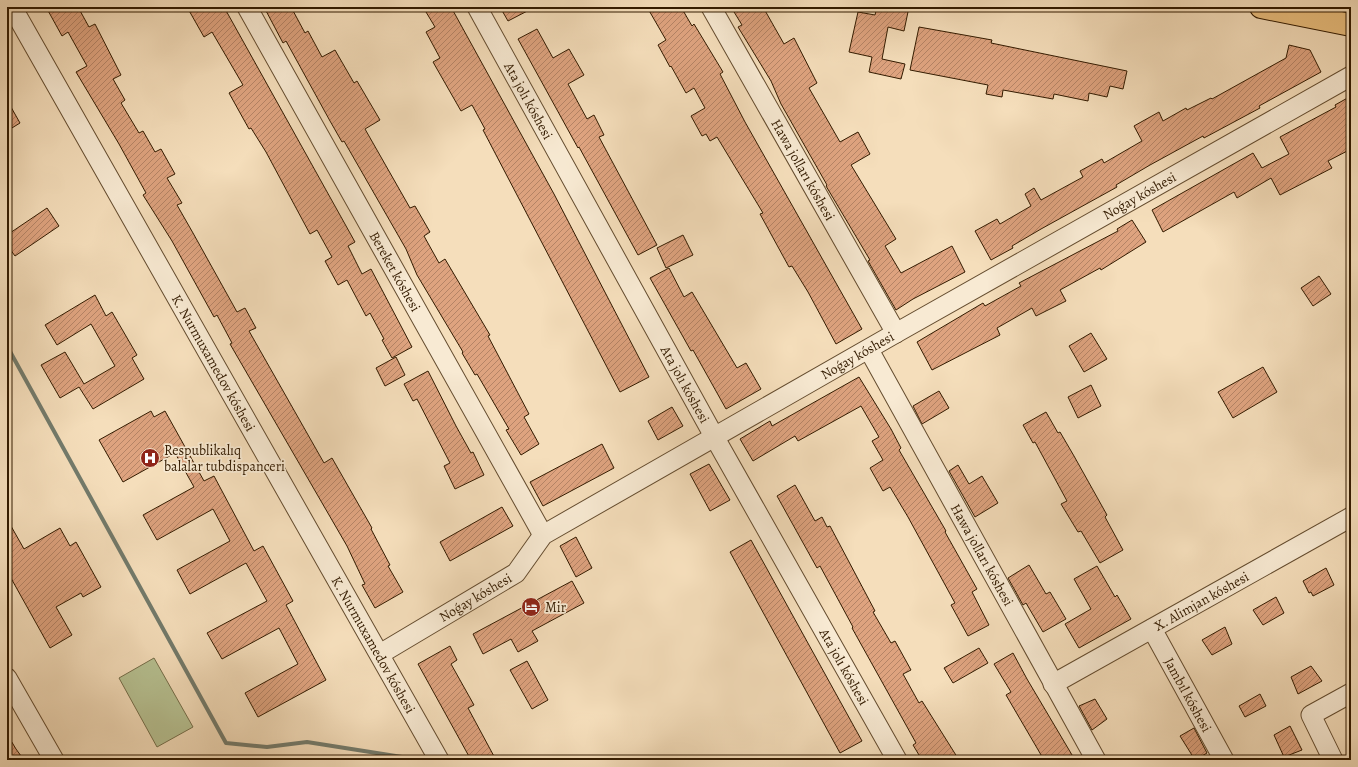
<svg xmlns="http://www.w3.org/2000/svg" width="1358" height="767" viewBox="0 0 1358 767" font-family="Alegreya,serif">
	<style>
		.grass { fill: #b7c293; stroke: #756e4a }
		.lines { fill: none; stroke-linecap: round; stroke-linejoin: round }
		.stream { stroke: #737b6c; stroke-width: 4 }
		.building { fill: url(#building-hatch); stroke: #331b00 }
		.minor-casing { stroke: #644c2f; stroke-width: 21 }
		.major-casing { stroke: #331b00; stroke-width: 24 }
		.minor { stroke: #f8ead3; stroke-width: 19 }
		.major { stroke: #eabf7e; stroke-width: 22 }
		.labels { text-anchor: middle; stroke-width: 3.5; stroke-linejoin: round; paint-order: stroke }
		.street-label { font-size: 14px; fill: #331b00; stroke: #f8ead3 }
		.poi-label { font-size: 14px; fill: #331b00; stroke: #f8ead3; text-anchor: start }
	</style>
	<defs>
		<pattern id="building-hatch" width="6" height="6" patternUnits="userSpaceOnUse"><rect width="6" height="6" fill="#dea37f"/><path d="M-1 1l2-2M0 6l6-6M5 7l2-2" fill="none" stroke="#b58466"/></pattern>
	</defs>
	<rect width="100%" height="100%" fill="#f5debb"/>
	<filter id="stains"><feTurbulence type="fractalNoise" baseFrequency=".005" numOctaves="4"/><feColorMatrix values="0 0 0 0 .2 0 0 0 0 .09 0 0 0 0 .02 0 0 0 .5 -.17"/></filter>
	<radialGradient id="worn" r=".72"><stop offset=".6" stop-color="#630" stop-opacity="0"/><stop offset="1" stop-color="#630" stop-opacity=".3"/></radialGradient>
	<!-- grass -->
	<path class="grass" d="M154 658 193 727 157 747 119 678Z"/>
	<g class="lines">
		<!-- stream -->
		<path class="stream" d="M7 346 226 743 267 747 307 742 402 757 403 760"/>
	</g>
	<!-- building -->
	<g class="building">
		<path d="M46 7H78L89 27 95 24 121 75 113 79 125 100 121 103 139 133 143 131 155 152 161 149 175 174 167 178 182 203 177 205 193 233 237 312 245 308 256 328 249 331 324 463 332 458 372 528 371 529 390 565 388 566 403 592 375 608 362 585 365 584 347 546 230 344 232 343 217 315 214 317 172 241 143 195 146 193 119 144 76 72 87 66 68 32 62 36Z"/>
		<path d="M187 7H224L355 242 348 246 362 274 371 269 412 347 392 358 382 340 384 339 370 313 366 316 347 280 338 285 325 261 332 257 317 230 310 234 266 152 251 128 249 129 229 93 243 85 212 32 204 37Z"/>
		<path d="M264 7H291L305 33 308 31 322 57 335 50 354 83 357 81 380 120 365 129 410 208 415 206 430 232 424 236 439 263 445 259 490 335 488 336 529 414 524 417 539 444 521 455 506 430 509 429 477 374 475 375 462 353 463 352 417 275 406 249 344 141 342 142 330 121 286 41 283 43Z"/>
		<path d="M423 7H451L554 194 649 377 620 392 483 130 485 129 472 105 461 111 433 62 440 58 426 32 435 27Z"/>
		<path d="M500 7H535L508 21Z"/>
		<path d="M647 7H681L692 26 694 24 723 72 720 74 745 122 862 329 836 344 808 292 792 266 789 267 760 214 763 213 717 137 710 141 706 134 702 136 691 116 705 108 694 88 686 93 671 66 670 67 658 45 666 40Z"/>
		<path d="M731 7H763L784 44 794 38 817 83 809 88 840 142 858 132 870 154 851 165 896 239 885 246 901 273 952 246 965 272 913 299 896 310 868 261 870 260 826 186 827 185 781 104 771 81 738 27 742 25Z"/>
		<path d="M877 7H909L904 31 888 27 882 59 905 64 901 79 869 72 872 57 849 52 858 12 875 15Z"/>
		<path d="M919 27 992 40 991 43 1127 71 1123 89 1110 86 1107 97 1089 93 1088 101 1054 94 1053 99 1003 90 1002 97 986 94 988 85 910 70Z"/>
		<path d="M537 29 553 58 569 49 584 75 568 84 587 119 594 115 604 135 599 137 657 245 638 255 579 147 578 148 518 39Z"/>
		<path d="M1289 45 1310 50 1321 72 1259 106 1260 108 1204 138 1203 136 1150 165 1116 185 1117 187 1041 229 1012 246 1013 248 991 260 975 231 997 219 1000 224 1031 206 1025 194 1034 188 1041 200 1083 177 1080 171 1102 159 1104 163 1142 141 1134 126 1159 112 1163 121 1186 108 1187 110 1211 98 1212 99 1286 58Z"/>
		<path d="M1351 96V149L1328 161 1332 168 1280 195 1271 178 1237 198 1234 192 1163 232 1152 210 1253 153 1262 168 1289 154 1280 137 1336 107 1335 105Z"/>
		<path d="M7 100 20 123 7 131Z"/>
		<path d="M47 208 59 226 15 256 7 245V235Z"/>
		<path d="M1132 220 1146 242 1101 270 1100 268 1060 290 1066 301 1036 316 1032 308 997 328 1000 335 932 370 917 342 983 303 985 306 1021 286 1019 283 1118 231 1117 229Z"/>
		<path d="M683 235 693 255 666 268 657 248Z"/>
		<path d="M669 268 684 297 692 292 737 368 746 363 761 389 726 409 693 350 691 351 650 278Z"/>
		<path d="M1319 276 1331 294 1313 306 1301 288Z"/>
		<path d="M95 295 106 316 112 312 137 355 132 358 144 379 93 409 79 387 60 398 41 365 65 352 84 384 115 366 91 324 57 345 45 325Z"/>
		<path d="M1091 333 1107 359 1084 372 1069 346Z"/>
		<path d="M396 357 405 375 385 386 376 368Z"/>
		<path d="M1263 367 1277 392 1233 418 1218 392Z"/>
		<path d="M428 371 456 426 471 453 473 452 484 475 455 489 444 466 450 463 417 399 413 401 404 384Z"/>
		<path d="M859 377 891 429 901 448 899 450 946 531 945 532 977 589 972 592 989 625 968 636 951 605 955 603 908 517 890 487 883 491 870 468 883 460 872 441 879 437 861 406 798 441 795 436 753 461 740 439 770 421 772 426Z"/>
		<path d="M1091 385 1101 406 1078 418 1068 397Z"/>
		<path d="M939 391 949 408 922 424 913 406Z"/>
		<path d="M672 407 683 426 658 440 648 421Z"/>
		<path d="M151 411 154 417 165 411 204 481 214 476 254 551 263 546 293 601 286 605 326 680 258 717 245 693 298 664 279 628 222 659 207 633 267 601 246 563 190 594 177 570 230 541 213 509 157 540 143 515 194 487 175 453 123 482 99 440Z"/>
		<path d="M1046 412 1058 433 1060 432 1074 456 1107 515 1105 517 1123 550 1100 563 1081 531 1078 532 1061 504 1067 501 1035 442 1033 443 1023 425Z"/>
		<path d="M602 444 614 468 543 506 530 482Z"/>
		<path d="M709 464 730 500 710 511 690 474Z"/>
		<path d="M958 465 969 484 982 476 998 503 975 517 949 471Z"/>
		<path d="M795 485 815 521 822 517 827 527 830 526 875 611 873 612 891 643 895 641 911 670 903 674 919 703 922 701 959 760H922L913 745 916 743 852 628 853 627 820 566 817 568 777 496Z"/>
		<path d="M502 507 513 526 450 561 440 542Z"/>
		<path d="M7 519 24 549 60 528 70 546 76 542 101 587 83 597 81 593 56 607 72 635 50 648 7 571Z"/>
		<path d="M576 537 592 568 576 577 560 546Z"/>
		<path d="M751 540 862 741 840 753 730 552Z"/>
		<path d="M1029 565 1046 594 1050 592 1066 619 1043 632 1026 603 1023 605 1008 578Z"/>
		<path d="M1097 566 1115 597 1117 595 1131 619 1079 648 1065 624 1091 609 1074 579Z"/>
		<path d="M1326 568 1334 585 1313 596 1311 592 1309 593 1303 581Z"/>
		<path d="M572 581 584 603 532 631 538 641 518 652 511 639 483 654 473 634Z"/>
		<path d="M1276 597 1284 613 1263 625 1253 610Z"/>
		<path d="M1225 627 1232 644 1212 655 1202 640Z"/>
		<path d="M450 646 457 660 451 664 474 705 468 708 496 760H471L418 664Z"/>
		<path d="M979 648 988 663 953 683 944 668Z"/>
		<path d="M1013 653 1027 679 1075 760H1044L1006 695 1011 692 994 664Z"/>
		<path d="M527 661 548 700 532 709 510 670Z"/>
		<path d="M1311 666 1322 681 1298 694 1291 677Z"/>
		<path d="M1260 694 1266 706 1245 717 1239 706Z"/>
		<path d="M1095 699 1107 719 1092 730 1079 706Z"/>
		<path d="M1290 726 1302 750 1284 757 1274 735Z"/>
		<path d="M1194 728 1207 753 1195 760 1180 736Z"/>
		<path d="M7 734 16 749 24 760H7Z"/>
	</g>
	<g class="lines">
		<!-- minor casing -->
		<g class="minor-casing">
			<g id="minor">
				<path id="s1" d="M12 7 439 760"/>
				<path id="s2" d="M247 7 543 535"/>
				<path id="s3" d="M477 7 715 438 897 760"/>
				<path id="s4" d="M711 7 896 333"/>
				<path id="s5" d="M869 350 1096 760"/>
				<path id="s6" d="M1152 629 1224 760"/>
				<path id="s7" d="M380 654 516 573 543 535 896 333 1351 76"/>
				<path d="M7 678 54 760"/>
				<path id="s8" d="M1053 684 1351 517"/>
				<path d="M1333 760 1311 715 1351 693"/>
			</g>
		</g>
		<!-- major casing -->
		<g class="major-casing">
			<path id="major" d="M1261 7 1351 25"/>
		</g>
		<!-- minor -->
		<use href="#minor" class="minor"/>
		<!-- major -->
		<use href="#major" class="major"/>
	</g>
	<!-- icons -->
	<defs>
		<g id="hospital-disc" transform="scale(1)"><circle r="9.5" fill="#8f2418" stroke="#f8ead3"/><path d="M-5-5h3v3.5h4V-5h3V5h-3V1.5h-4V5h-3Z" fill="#fff"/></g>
		<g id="hotel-disc" transform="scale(1)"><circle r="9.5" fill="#8f2418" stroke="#f8ead3"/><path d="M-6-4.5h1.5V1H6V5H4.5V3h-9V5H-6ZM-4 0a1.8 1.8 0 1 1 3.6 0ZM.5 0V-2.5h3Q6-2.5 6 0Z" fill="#fff"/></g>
	</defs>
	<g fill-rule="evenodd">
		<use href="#hospital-disc" x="150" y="458"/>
		<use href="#hotel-disc" x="531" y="607"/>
	</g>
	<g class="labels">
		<!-- street labels -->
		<g class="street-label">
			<text dy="5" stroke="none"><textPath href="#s3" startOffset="107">Ata jolı kóshesi</textPath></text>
			<text dy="5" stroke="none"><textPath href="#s4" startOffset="187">Hawa jolları kóshesi</textPath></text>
			<text dy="5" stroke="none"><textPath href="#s7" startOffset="891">Noǵay kóshesi</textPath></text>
			<text dy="5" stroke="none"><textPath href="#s2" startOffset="303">Bereket kóshesi</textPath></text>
			<text dy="5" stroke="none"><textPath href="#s7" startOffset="567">Noǵay kóshesi</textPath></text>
			<text dy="5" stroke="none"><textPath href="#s1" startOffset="409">K. Nurmuxamedov kóshesi</textPath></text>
			<text dy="5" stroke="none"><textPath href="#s3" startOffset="431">Ata jolı kóshesi</textPath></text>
			<text dy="5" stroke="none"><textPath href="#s5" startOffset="234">Hawa jolları kóshesi</textPath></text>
			<text dy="5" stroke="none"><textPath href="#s7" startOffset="111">Noǵay kóshesi</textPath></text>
			<text dy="5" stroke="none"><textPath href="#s8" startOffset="170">X. Alimjan kóshesi</textPath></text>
			<text dy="5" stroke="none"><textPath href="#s1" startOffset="733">K. Nurmuxamedov kóshesi</textPath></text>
			<text dy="5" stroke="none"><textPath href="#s3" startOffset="755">Ata jolı kóshesi</textPath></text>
			<text dy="5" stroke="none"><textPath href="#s6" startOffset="75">Jambıl kóshesi</textPath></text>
		</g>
		<!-- poi labels -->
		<g class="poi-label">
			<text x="164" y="455">Respublikalıq<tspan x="164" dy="16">balalar tubdispanceri</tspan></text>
			<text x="545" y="612">Mir</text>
		</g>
	</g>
	<!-- margin -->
	<rect width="1358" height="767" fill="none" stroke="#f5debb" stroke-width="24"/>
	<rect x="8" y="8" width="1342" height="751" fill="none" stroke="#331b00" stroke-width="2"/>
	<rect x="12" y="12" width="1334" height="743" fill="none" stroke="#331b00"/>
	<rect width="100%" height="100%" filter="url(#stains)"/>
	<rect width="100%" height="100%" fill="url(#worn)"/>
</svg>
